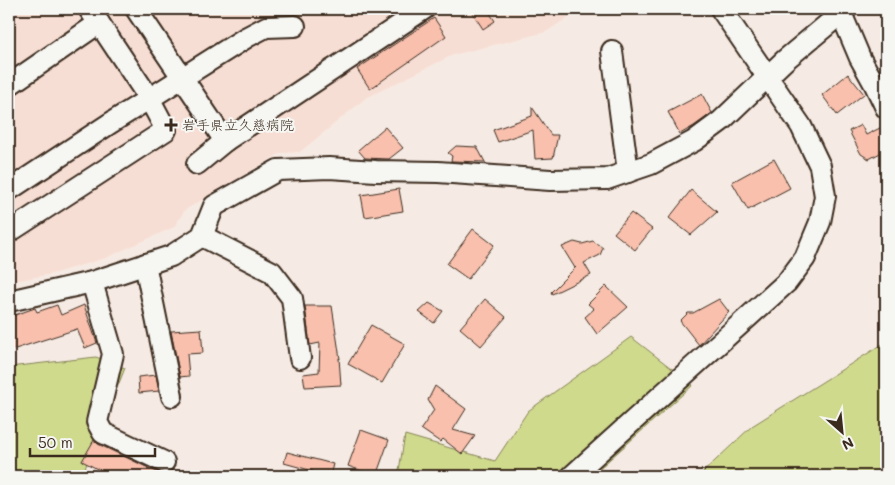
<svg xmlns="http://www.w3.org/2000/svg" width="895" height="485" viewBox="0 0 895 485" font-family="Mali,'Klee One',sans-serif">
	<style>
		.built { fill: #f7ded4 }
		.green { fill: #cfda8d; stroke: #858256 }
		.building { fill: #f8c0ad; stroke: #3b2a1e }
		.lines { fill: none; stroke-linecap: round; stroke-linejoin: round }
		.minor-casing { stroke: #3b2a1e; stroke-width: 24 }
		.minor { stroke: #f6f6f2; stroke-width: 20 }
		.poi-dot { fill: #3b2a1e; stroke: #f6f6f2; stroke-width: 2 }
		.labels { text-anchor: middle; stroke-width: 4; stroke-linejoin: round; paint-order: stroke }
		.poi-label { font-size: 14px; fill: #3b2a1e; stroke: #f6f6f2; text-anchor: start }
	</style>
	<rect width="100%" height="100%" fill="#f6ebe4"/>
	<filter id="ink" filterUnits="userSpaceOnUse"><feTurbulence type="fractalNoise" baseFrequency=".02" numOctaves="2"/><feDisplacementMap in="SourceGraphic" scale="10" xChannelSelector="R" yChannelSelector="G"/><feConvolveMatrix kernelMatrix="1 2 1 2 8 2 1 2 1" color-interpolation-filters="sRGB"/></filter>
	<g filter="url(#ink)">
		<!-- built -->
		<path class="built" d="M9 9H581L546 32 453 55 366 98 300 152 281 153 185 210 174 227 106 258 52 274 9 282Z"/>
		<!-- green -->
		<g class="green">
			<path d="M631 337 693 385 591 476H398L405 435 495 461 528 411Z"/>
			<path d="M886 342V476H699L752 426Z"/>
			<path d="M96 357 125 368 82 476H9V367Z"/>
		</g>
		<!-- building -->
		<g class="building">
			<path d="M470 9H487L495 21 483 29Z"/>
			<path d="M434 18 446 36 370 89 357 69Z"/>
			<path d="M848 74 864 94 837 115 822 95Z"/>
			<path d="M702 94 712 113 694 126 680 134 668 112Z"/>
			<path d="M532 107 551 135H558L553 158 535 159 533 130 498 142 493 130 532 116Z"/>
			<path d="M861 125 866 135 886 125V150L869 159 861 154 849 131Z"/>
			<path d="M385 127 403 148 389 159 365 158 358 150Z"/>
			<path d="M456 146 477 147 485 162 451 161 452 156 448 153Z"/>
			<path d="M774 159 790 188 748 210 732 182Z"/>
			<path d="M399 189 403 211 365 217 361 195Z"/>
			<path d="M691 190 717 212 691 235 669 218Z"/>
			<path d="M631 213 652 229 635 250 614 233Z"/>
			<path d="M473 229 494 245 468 279 447 264Z"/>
			<path d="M593 241 603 248 600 255 584 263 591 275 552 294 551 292 576 267 575 268 562 247 574 242 582 244Z"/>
			<path d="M606 286 628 307 597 334 585 317 594 309 588 304Z"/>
			<path d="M485 299 506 317 481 346 460 328Z"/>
			<path d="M719 299 729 312 699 345 680 321 688 313H693Z"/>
			<path d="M429 303 443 311 434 323 419 312Z"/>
			<path d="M57 305 61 315 84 305 97 343 85 348 77 329 9 351V317L35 308 37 312Z"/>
			<path d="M305 306H332L340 359 339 358 341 385 305 387 303 374 319 372 320 343 310 345Z"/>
			<path d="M371 325 405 344 382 383 348 364Z"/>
			<path d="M201 329 203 353 187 354 189 376 180 377 171 331Z"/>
			<path d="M156 375 159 391 139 393 138 377Z"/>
			<path d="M435 386 466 409 453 430 475 436 462 454 443 439 440 442 421 429 434 410 428 400Z"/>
			<path d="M361 430 389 440 376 476 348 466Z"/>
			<path d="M94 440 98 444 159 473 169 472 176 476H111L82 461Z"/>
			<path d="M287 452 333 464 330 476H311L313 471 284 463Z"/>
		</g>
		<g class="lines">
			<!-- minor casing -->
			<g class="minor-casing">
				<g id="minor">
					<path d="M89 9 99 23"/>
					<path d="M136 9 225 141"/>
					<path d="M841 13 860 58 875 85 886 108"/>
					<path d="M612 51 628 172"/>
					<path d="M9 85 99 23 149 98 166 130 9 232"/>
					<path d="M197 164 225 141 424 9"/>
					<path d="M9 190 109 124 247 37 266 27 295 26"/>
					<path d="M202 236 272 272 292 298 300 358"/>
					<path d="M145 264 172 396"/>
					<path d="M92 282 113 354 97 422 103 433 164 462"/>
					<path d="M9 301 92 282 171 256 202 236 214 206 278 170 329 168 376 171 438 172 550 180 607 179 651 164 694 141 721 121 785 60 846 9"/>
					<path d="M572 476 787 282 805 258 820 222 825 196 820 166 801 126 721 9"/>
				</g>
			</g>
			<!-- minor -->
			<use href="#minor" class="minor"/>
		</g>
	</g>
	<!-- markers -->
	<path class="poi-dot" d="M168.5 117.5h5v5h5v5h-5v5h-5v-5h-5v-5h5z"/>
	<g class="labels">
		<!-- poi labels -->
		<g class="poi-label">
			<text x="182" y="130">岩手県立久慈病院</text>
		</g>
	</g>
	<!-- margin -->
	<rect width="895" height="485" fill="none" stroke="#f6f6f2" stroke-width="30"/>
	<rect x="15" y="15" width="865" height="455" fill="none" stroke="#3b2a1e" stroke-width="2" filter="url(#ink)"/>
	<!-- north arrow -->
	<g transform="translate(842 432) rotate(153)" stroke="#f6f6f2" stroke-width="4" paint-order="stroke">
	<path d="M0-4L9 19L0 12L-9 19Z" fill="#3b2a1e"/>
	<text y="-8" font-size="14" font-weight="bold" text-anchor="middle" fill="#3b2a1e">N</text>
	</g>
	<!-- scale -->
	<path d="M30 448v8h125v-8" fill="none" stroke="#3b2a1e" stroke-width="2.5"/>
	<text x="38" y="448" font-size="15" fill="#3b2a1e" stroke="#f6f6f2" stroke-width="4" paint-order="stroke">50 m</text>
</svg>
